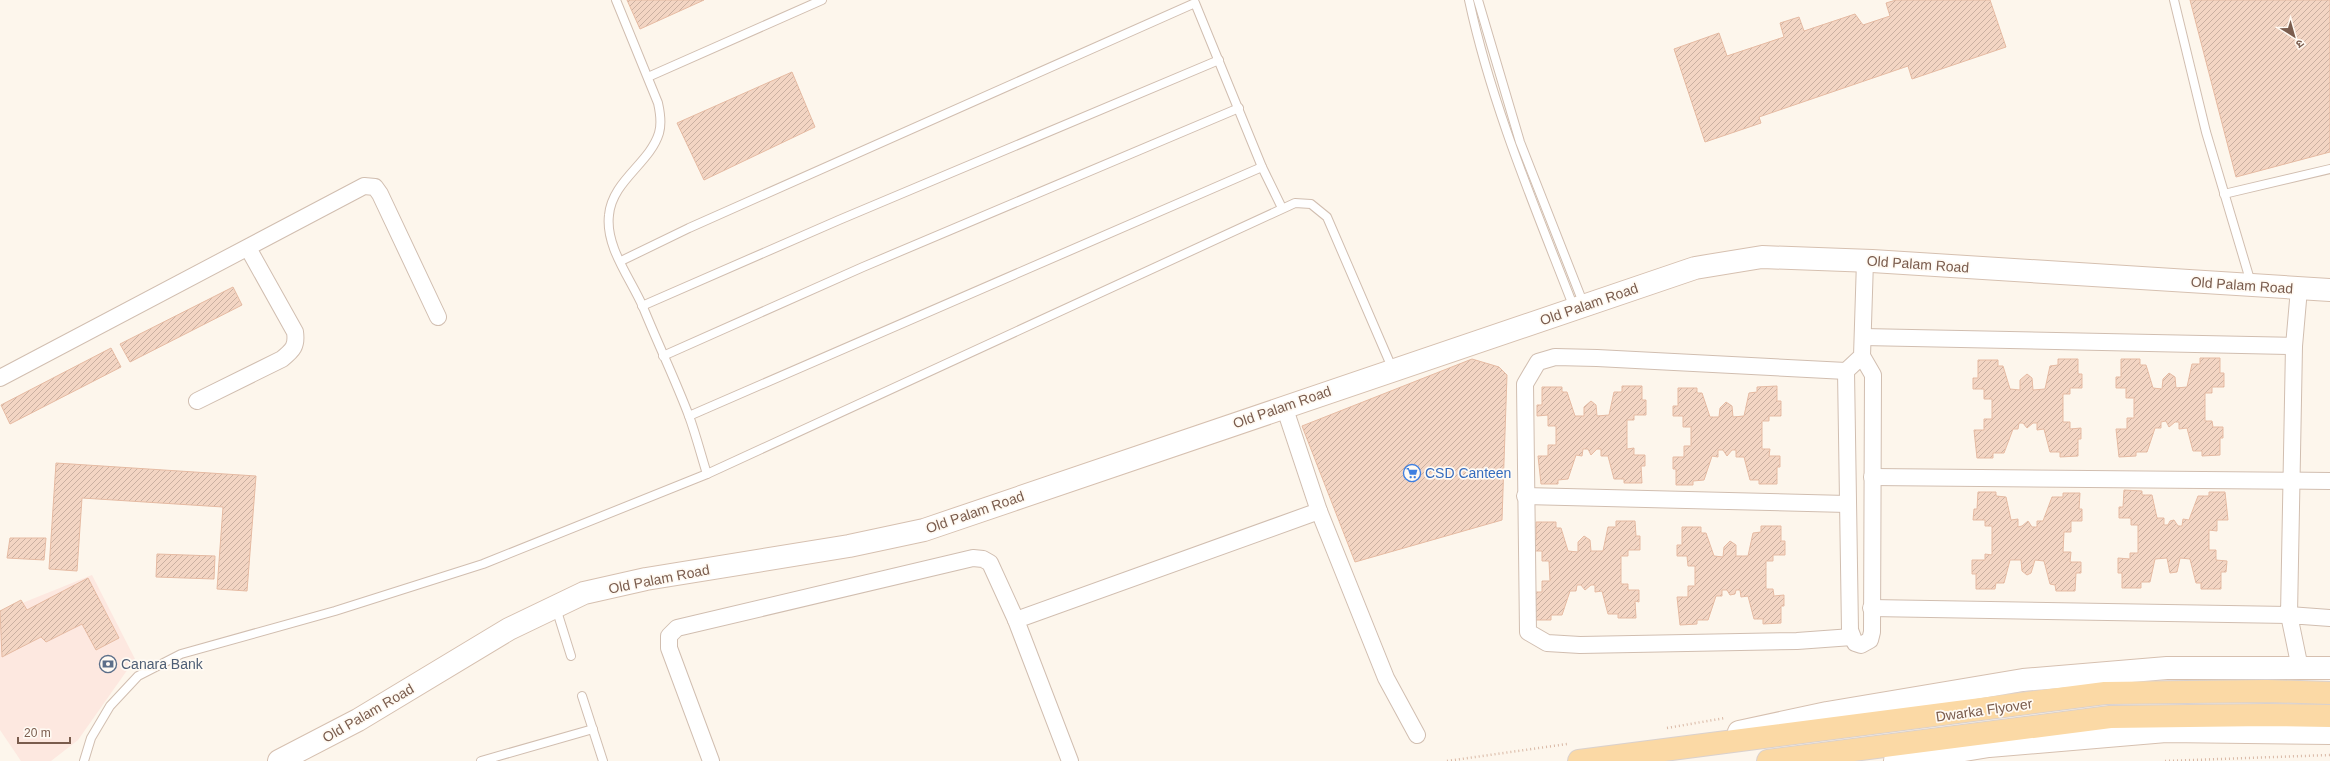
<svg xmlns="http://www.w3.org/2000/svg" width="2330" height="761" viewBox="0 0 2330 761" font-family="Arial,'Noto Sans Devanagari',sans-serif">
	<style>
		.commercial { fill: #fde8e0 }
		.building { fill: url(#building-hatch); stroke: #e6bba3 }
		.lines { fill: none; stroke-linecap: round; stroke-linejoin: round }
		.lane-casing { stroke: #d1beb0; stroke-width: 10 }
		.street-casing { stroke: #d1beb0; stroke-width: 18 }
		.secondary-casing { stroke: #d6c0b0; stroke-width: 24 }
		.primary-casing { stroke: #dad1cd; stroke-width: 24 }
		.path { stroke: #d9b8a5; stroke-width: 2.5; stroke-dasharray: 1 3; stroke-linecap: butt }
		.lane { stroke: #fff; stroke-width: 8 }
		.street { stroke: #fff; stroke-width: 16 }
		.secondary { stroke: #fff; stroke-width: 22 }
		.primary { stroke: #fbd9a5; stroke-width: 22 }
		.labels { text-anchor: middle; stroke-width: 3.5; stroke-linejoin: round; paint-order: stroke }
		.street-label { font-size: 14px; fill: #7a5c4d; stroke: #fffaf3 }
		.shop-label { font-size: 14px; fill: #366cbe; stroke: #fffaf3; text-anchor: start }
		.service-label { font-size: 14px; fill: #4e5e75; stroke: #fffaf3; text-anchor: start }
	</style>
	<defs>
		<pattern id="building-hatch" width="6" height="6" patternUnits="userSpaceOnUse"><rect width="6" height="6" fill="#f3d5c3"/><path d="M-1 1l2-2M0 6l6-6M5 7l2-2" fill="none" stroke="#cab0a1"/></pattern>
	</defs>
	<rect width="100%" height="100%" fill="#fdf6ec"/>
	<!-- commercial -->
	<path class="commercial" d="M92 575 135 659 78 740 51 761H21L0 730V612Z"/>
	<!-- building -->
	<g class="building">
		<path d="M627 0H704L640 29Z"/>
		<path d="M1896 0H1990L2006 47 1912 79 1908 66 1759 117 1761 123 1705 142 1674 49 1719 33 1727 56 1784 37 1780 23 1799 17 1804 31 1855 14 1863 25 1890 16 1886 3Z"/>
		<path d="M2190 0H2330V152L2236 177Z"/>
		<path d="M792 72 815 127 704 180 677 123Z"/>
		<path d="M233 287 242 305 130 362 120 344Z"/>
		<path d="M111 348 121 367 10 424 1 405Z"/>
		<path d="M2200 358H2220V373H2224V387H2212V393H2205V421H2212L2213 427H2223V438H2220V455L2202 456V451H2193L2187 428 2179 429V422H2175L2169 427 2166 421 2161 422V428H2155L2147 452H2136V456L2119 457 2116 429H2127V418H2134V398H2126V388H2116V377H2121V359H2140V365H2146L2153 388 2162 389 2163 379 2169 373 2175 377 2176 388 2187 387 2192 364H2200Z"/>
		<path d="M1472 359 1499 367 1507 375 1502 520 1355 562 1302 426Z"/>
		<path d="M2058 359H2078V374H2082V388H2070V394H2063V422H2070V429L2081 428V439H2078V456L2060 457V452H2050L2044 429 2037 430V423H2033L2027 428 2023 423H2019L2018 429H2013L2004 453H1993V458H1977L1974 430H1984V419H1992V399H1984V389H1973V378H1978V360H1998V366H2003L2010 389 2020 390V380L2027 374 2032 378 2033 390 2045 389 2050 366 2058 365Z"/>
		<path d="M1622 386H1642V400H1646V415H1634V420H1627V449L1634 448V455H1645V466H1641L1642 483H1624V479H1614L1608 456H1601V449H1597L1591 455 1588 449H1583L1582 456 1576 455 1568 479 1558 480V484H1541L1538 456H1548V445H1556V426H1548V415L1537 416V405H1542V387H1562V392H1567L1575 416H1584V407L1591 401 1596 405 1597 416 1609 415 1614 392H1622Z"/>
		<path d="M1777 386V401H1781V416H1769V421H1762V449H1770L1769 456H1780V467H1777V484H1759V480H1750L1744 457H1736V450H1732L1727 456 1723 450H1718V457L1712 456 1704 480 1693 481V485H1676V469H1673V457H1684V446H1691V427H1683V416H1673V406H1678V388H1697V393H1702L1710 417H1719L1720 408 1726 402 1732 406 1733 417 1744 416 1749 393 1757 392V387Z"/>
		<path d="M56 463 256 476 247 591 217 589 223 507 82 498 77 571 49 569Z"/>
		<path d="M2124 490 2142 491V495H2152L2157 518H2164V525H2168L2170 521 2174 520 2178 526H2182L2183 519 2189 520 2198 496H2209V492H2225L2228 520H2217V531L2209 530V550H2216V560L2227 561 2226 572H2221V589H2201V583H2196L2190 559 2180 558 2177 572 2170 573 2167 558 2155 559 2150 582H2141V588H2122V573H2118V558L2130 559V553H2138V525H2131V518H2119V507H2123Z"/>
		<path d="M1978 492H1996V496L2006 497 2011 520 2018 519V527L2022 526 2028 521 2032 527H2037V521H2043L2052 497H2063V493H2080L2079 509H2082V521H2071V532H2064L2063 552H2071L2070 562H2081V573H2076L2075 591H2056L2055 585 2050 584 2044 561 2035 560 2031 573 2027 575 2022 571 2021 560H2010L2004 583H1996L1995 589H1976V574H1972V560H1985V554L1992 555V526H1985V520H1973L1974 509H1977Z"/>
		<path d="M1616 521H1635L1636 536H1640V550H1628V556H1621V584H1628V590H1639V602L1635 601 1636 618H1618V614H1608L1602 591 1595 592V585H1591L1585 590 1581 585H1577L1576 591H1570L1562 615H1551V620H1535L1532 592H1542V581H1550L1549 561H1542V551H1531V540H1536V522H1556V528H1561L1568 551 1578 552V542L1584 536 1590 540 1591 551H1603L1608 527H1616Z"/>
		<path d="M1761 526H1781V541H1785V555H1773V561H1766V589H1773L1774 596 1784 595V606H1781V623L1763 624V619H1754L1748 596 1741 597 1740 590H1736L1735 594 1730 595 1727 590H1722V596H1716L1708 620H1697V624L1680 625 1677 597H1688V586H1695V566H1688L1687 556H1677V545H1682V527H1701V533H1706L1714 556 1723 557 1724 547 1730 541 1736 545V556H1748L1753 533 1761 532Z"/>
		<path d="M10 538H46L44 560 7 558Z"/>
		<path d="M157 554 215 556 214 579 156 577Z"/>
		<path d="M88 578 119 638 96 650 82 624 46 642 41 637 2 657 0 611 21 600 27 610Z"/>
	</g>
	<g class="lines">
		<!-- lane casing -->
		<g class="lane-casing">
			<g id="lane">
				<path d="M616 0 658 103C660 112 662 123 659 133 650 163 612 181 609 215 605 247 631 279 643 307 658 344 675 379 689 416 696 435 701 455 707 474L1295 203 1311 204 1327 217 1393 370"/>
				<path d="M1469 0C1492 107 1535 207 1574 308"/>
				<path d="M1478 0 1520 142 1584 305"/>
				<path d="M2174 0 2206 132 2251 283"/>
				<path d="M648 77 822 0"/>
				<path d="M2224 194 2330 169"/>
				<path d="M621 261 689 228 1195 3 1262 167 1282 208"/>
				<path d="M642 306 839 220 1219 60"/>
				<path d="M663 356 863 267 1239 108"/>
				<path d="M689 416 1262 167"/>
				<path d="M556 608 571 656"/>
				<path d="M582 696 603 761"/>
				<path d="M84 761 91 738 110 706 138 676 181 654 335 611 483 564 707 474"/>
				<path d="M481 761 593 729"/>
			</g>
		</g>
		<!-- street casing -->
		<g class="street-casing">
			<g id="street">
				<path d="M1863 337 2294 346 2289 615 1871 608"/>
				<path d="M2294 346 2299 289"/>
				<path d="M1862 356 1846 371 1850 630 1855 643 1861 645 1870 640 1872 632 1873 375 1862 356 1865 261"/>
				<path d="M1846 371 1597 358 1555 357 1538 362 1525 384 1528 632 1547 643 1580 645 1797 641 1852 637"/>
				<path d="M0 378 364 186 375 187 380 194 438 317"/>
				<path d="M197 401 282 359C293 350 297 346 295 332L248 248"/>
				<path d="M1284 406 1319 511 1386 678 1417 735"/>
				<path d="M1872 477 2330 481"/>
				<path d="M1525 496 1847 504"/>
				<path d="M2300 668 2289 615 2330 618"/>
				<path d="M711 761 669 648V636L677 628 973 558 983 559 990 563 1016 620"/>
				<path d="M1070 761 1016 620 1319 511"/>
			</g>
		</g>
		<!-- secondary casing -->
		<g class="secondary-casing">
			<g id="secondary">
				<path d="M1739 732 1827 713 2023 680 2167 668H2330"/>
				<path d="M279 761 358 720 509 629 584 593 646 579 849 546 924 530 1695 268 1762 257 1872 261 2330 290"/>
				<path d="M1895 761 1989 746 2166 731 2330 733"/>
			</g>
		</g>
		<!-- primary casing -->
		<g class="primary-casing">
			<g id="primary">
				<path d="M1579 761 2105 693 2267 691 2330 693"/>
				<path d="M1768 761 2110 717 2267 715 2330 716"/>
			</g>
		</g>
		<!-- path -->
		<g class="path">
			<path d="M1667 728 1725 718"/>
			<path d="M1447 761 1567 744"/>
			<path d="M2165 761 2330 755"/>
		</g>
		<!-- lane -->
		<use href="#lane" class="lane"/>
		<!-- street -->
		<use href="#street" class="street"/>
		<!-- secondary -->
		<use href="#secondary" class="secondary"/>
		<!-- primary -->
		<use href="#primary" class="primary"/>
	</g>
	<!-- icons -->
	<defs>
		<g id="supermarket-ring" transform="scale(0.9)"><circle r="9.5" fill="#fffaf3" stroke="#3f7fe0" stroke-width="1.5"/><path d="M-6-5.5h2.5l.6 2H6L4.5 2H-2.5L-4.4-4H-6ZM-1.5 3.2a1.3 1.3 0 1 0 .1 0ZM3 3.2a1.3 1.3 0 1 0 .1 0Z" fill="#3f7fe0"/></g>
		<g id="bank-ring" transform="scale(0.9)"><circle r="9.5" fill="#fffaf3" stroke="#5c6f8a" stroke-width="1.5"/><path d="M-6-4H6V4H-6ZM0-2.3a2.3 2.3 0 1 0 0 4.6a2.3 2.3 0 1 0 0-4.6Z" fill="#5c6f8a"/></g>
	</defs>
	<g fill-rule="evenodd">
		<use href="#supermarket-ring" x="1412" y="473"/>
		<use href="#bank-ring" x="108" y="664"/>
	</g>
	<g class="labels">
		<!-- street labels -->
		<g class="street-label">
			<text transform="translate(1918 264) rotate(4)" y="5">Old Palam Road</text>
			<text transform="translate(2242 285) rotate(4)" y="5">Old Palam Road</text>
			<text transform="translate(1589 304) rotate(-19)" y="5">Old Palam Road</text>
			<text transform="translate(1282 407) rotate(-19)" y="5">Old Palam Road</text>
			<text transform="translate(975 512) rotate(-19)" y="5">Old Palam Road</text>
			<text transform="translate(659 579) rotate(-11)" y="5">Old Palam Road</text>
			<text transform="translate(1984 710) rotate(-8)" y="5">Dwarka Flyover</text>
			<text transform="translate(368 713) rotate(-30)" y="5">Old Palam Road</text>
		</g>
		<!-- shop labels -->
		<g class="shop-label">
			<text x="1425" y="478">CSD Canteen</text>
		</g>
		<!-- service labels -->
		<g class="service-label">
			<text x="121" y="669">Canara Bank</text>
		</g>
	</g>
	<!-- north arrow -->
	<g transform="translate(2294 36) rotate(143)" stroke="#fffaf3" stroke-width="3" paint-order="stroke">
	<path d="M0-3L7 15L0 10L-7 15Z" fill="#7a5c4d"/>
	<text y="-6" font-size="11" font-weight="bold" text-anchor="middle" fill="#7a5c4d">उ</text>
	</g>
	<!-- scale -->
	<path d="M18 737v6h52v-6" fill="none" stroke="#7a5c4d" stroke-width="2"/>
	<text x="24" y="737" font-size="12" fill="#7a5c4d" stroke="#fffaf3" stroke-width="3" paint-order="stroke">20 m</text>
</svg>
